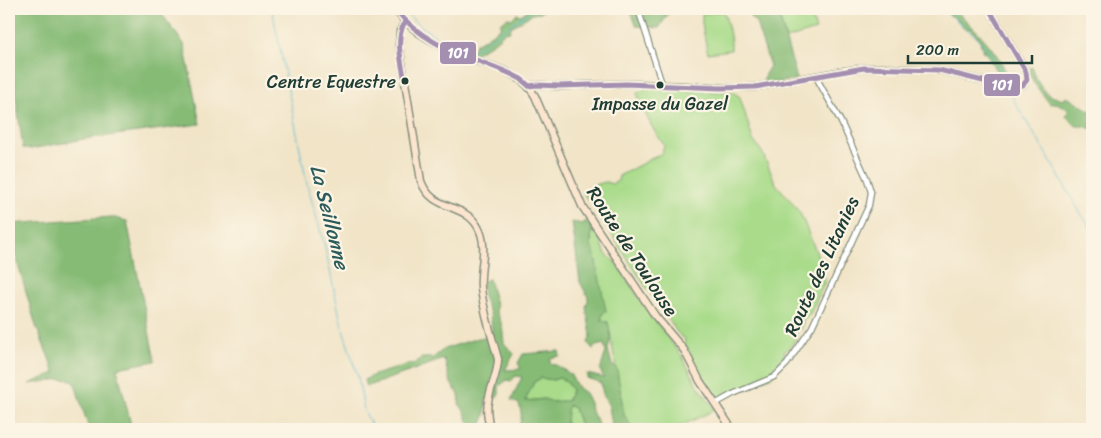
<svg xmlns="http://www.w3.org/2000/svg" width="1101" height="438" viewBox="0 0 1101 438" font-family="Sriracha,sans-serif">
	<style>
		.green { fill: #a9db8a; stroke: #648c5f }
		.forest { fill: #86bb76; stroke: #527c55; fill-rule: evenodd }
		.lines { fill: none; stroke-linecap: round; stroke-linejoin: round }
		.stream { stroke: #4fb5ce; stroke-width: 1 }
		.street-casing { stroke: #88907e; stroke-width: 7 }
		.secondary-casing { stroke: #88907e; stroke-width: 9 }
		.street { stroke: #fff; stroke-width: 4.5 }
		.secondary { stroke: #fbe5cf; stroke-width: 6 }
		.bus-1-casing { stroke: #fcf5e5; stroke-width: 9 }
		.bus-1 { stroke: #a48fb0; stroke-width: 5 }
		.bus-dot { fill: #1f3d34; stroke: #fcf5e5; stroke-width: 2 }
		.labels { text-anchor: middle; stroke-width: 4.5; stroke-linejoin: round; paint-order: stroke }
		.bus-label { font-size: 18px; fill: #1f3d34; stroke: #fcf5e5; text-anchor: end }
		.street-label { font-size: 19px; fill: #1f3d34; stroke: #fcf5e5 }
		.water-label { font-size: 20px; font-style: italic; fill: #2b5b5a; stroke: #fcf5e5 }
		.line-badge { stroke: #fcf5e5; stroke-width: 2 }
		.badge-label { font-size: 14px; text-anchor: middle; font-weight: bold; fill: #fff }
	</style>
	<rect width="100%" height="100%" fill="#fcf5e5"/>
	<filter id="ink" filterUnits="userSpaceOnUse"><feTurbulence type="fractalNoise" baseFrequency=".02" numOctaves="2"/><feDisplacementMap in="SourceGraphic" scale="10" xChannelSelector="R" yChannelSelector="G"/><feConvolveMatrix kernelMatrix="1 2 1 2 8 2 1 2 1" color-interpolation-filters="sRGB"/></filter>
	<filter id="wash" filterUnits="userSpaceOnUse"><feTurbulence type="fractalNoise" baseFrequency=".0096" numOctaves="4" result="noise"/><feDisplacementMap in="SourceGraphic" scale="20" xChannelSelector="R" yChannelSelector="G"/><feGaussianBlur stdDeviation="1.12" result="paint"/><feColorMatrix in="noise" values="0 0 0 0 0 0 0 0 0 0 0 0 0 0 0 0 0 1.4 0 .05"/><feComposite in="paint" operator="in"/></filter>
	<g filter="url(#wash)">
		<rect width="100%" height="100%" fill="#f1e4c7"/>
		<!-- green -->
		<g class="green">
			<path d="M777 9H810L816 30 786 39Z"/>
			<path d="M724 11C727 23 732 38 731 50L708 53 707 50 702 24V14Z"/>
			<path d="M644 88 667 90 733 92 740 97 753 140 762 152 776 184 791 201 801 215 824 271 825 280 822 289 809 316 803 321 802 329 798 330 796 333 797 337 789 349 784 352V357L772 373 773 376 720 397H716C702 382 695 361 684 343L685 340 684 338C676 334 675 328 670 321 655 302 642 281 629 261 615 240 602 220 591 199H587L584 194C587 186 598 184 606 182L612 184 618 181 619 176 662 153 664 145C651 128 645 113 637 94L639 91H643Z"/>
			<path d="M592 228 602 243V246L606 254 614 261 649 313 682 356 695 381 715 410 674 429H633L624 415 608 322 602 321 591 247Z"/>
			<path d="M541 378 553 380 559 378 566 381 572 390 567 401H562L553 402 544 399 525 401 534 382Z"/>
			<path d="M567 405 574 408 581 429H565Z"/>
		</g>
		<!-- forest -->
		<g class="forest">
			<path d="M9 9H158L184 44 200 124 84 139 31 149 23 148 9 48Z"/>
			<path d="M529 9H546L539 13 532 14 511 27 510 31 505 32C499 39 492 43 485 48 481 50 479 50 475 54H472L473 49 476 43 481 41 500 28 501 22 508 18 512 19 516 14 521 15Z"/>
			<path d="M629 9H663L668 14 659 28 637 26Z"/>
			<path d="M747 9H777L797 79 763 85 765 74 770 66 756 23 750 17Z"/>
			<path d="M947 9H954C975 29 1002 53 1009 82L1000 80 999 76 986 53 983 52 979 38 970 29 964 28 958 20 948 14Z"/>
			<path d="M1032 67C1036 77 1040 91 1051 96 1055 98 1058 97 1062 100L1067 97 1092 112V129L1084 126H1076L1066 115 1069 110 1057 103 1050 104 1033 82 1029 69Z"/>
			<path d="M111 217 127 221 155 361 117 368 132 429H89L75 384 72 380 60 379 29 384 55 373 36 326 10 237 9 224Z"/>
			<path d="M588 220 592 226 591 231V247L594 251 606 311 602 314V321L608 322 611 337 608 349 612 365 617 369 624 415 633 429H611L612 426 609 406 603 395 601 383 587 378V374L604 378 600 370 606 352 604 344 596 346 593 349 588 343 591 335 586 307 588 301V297L580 282 572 222 582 224Z"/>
			<path d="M489 279 496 305V311L502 325 504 343 514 354 505 370 521 369 518 363 523 354 559 351 560 356 550 358V363L558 366 570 374 578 388 585 393 590 403 591 412 596 418 599 429H581L574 408 568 405 565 429H516C523 421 522 414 519 404L511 400 522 377 516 376 511 381 507 380 499 386V395L495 398 486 399 485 416 480 429H472C467 421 466 411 459 404 461 392 457 393 452 385 448 378 447 367 444 359L366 387 364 380 374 375 409 364 412 365 422 358H433L444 349 478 338H491L492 328 490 313 483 297 482 282ZM541 378 553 380 559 378 566 381 572 390 567 401H562L553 402 544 399 525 401 534 382Z"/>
		</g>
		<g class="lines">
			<!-- stream -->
			<g class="stream">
				<path d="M272 9 307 184 325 247 342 327 358 377 364 410 373 429"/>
				<path d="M404 9 414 21 439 39 467 52 474 50 533 9"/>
				<path d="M946 9C955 22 970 29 980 41 989 51 1002 71 1007 84"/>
				<path d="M1009 90C1018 110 1031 128 1042 147 1059 175 1074 204 1092 231"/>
			</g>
		</g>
	</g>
	<g filter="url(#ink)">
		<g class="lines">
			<!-- street casing -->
			<g class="street-casing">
				<g id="street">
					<path d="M638 9 662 84"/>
					<path d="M715 404 733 394 774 377 787 364 812 327 869 205 871 192 867 179 841 122 816 77"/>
				</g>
			</g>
			<!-- secondary casing -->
			<g class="secondary-casing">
				<g id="secondary">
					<path d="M395 9C413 34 439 46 467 57 491 67 522 72 535 96L582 206 656 317 684 350 700 381 732 429"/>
					<path d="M405 21 400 31 399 45 421 181C432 212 464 202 478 227 489 247 479 267 481 288 483 310 492 337 498 359 498 374 490 387 488 402 486 411 488 420 490 429"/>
					<path d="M529 86C540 83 552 87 563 86 596 84 630 83 663 85 694 86 724 89 755 87L844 71 864 68H882L939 70 999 85 1013 87 1023 85C1028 80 1028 76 1025 70L989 9"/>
				</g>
			</g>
			<!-- street -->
			<use href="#street" class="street"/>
			<!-- secondary -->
			<use href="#secondary" class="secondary"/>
			<!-- bus-1 casing -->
			<g class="bus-1-casing">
				<g id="bus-1">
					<path d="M395 9C429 50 466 54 511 74L521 79 529 86"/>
					<path d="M405 21C395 40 401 61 405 81"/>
					<path d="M529 86 537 85 559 86 626 84 720 88 755 87 864 68 939 70 999 85 1013 87 1023 85 1027 80 1026 72 989 9"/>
				</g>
			</g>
			<!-- bus-1 -->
			<use href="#bus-1" class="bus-1"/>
		</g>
	</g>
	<!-- markers -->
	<g class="bus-dot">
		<circle cx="405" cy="81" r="4.5"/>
		<circle cx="660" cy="85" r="4.5"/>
	</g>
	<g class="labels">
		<!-- bus labels -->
		<g class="bus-label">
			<text x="396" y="88">Centre Equestre</text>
			<text x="660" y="110" text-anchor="middle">Impasse du Gazel</text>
		</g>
		<!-- street labels -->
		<g class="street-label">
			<text transform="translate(633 251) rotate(57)" y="7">Route de Toulouse</text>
			<text transform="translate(821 266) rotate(-65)" y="7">Route des Litanies</text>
		</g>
		<!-- water labels -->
		<g class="water-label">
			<text transform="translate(330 217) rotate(76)" y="7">La Seillonne</text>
		</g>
	</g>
	<g class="line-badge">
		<rect x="439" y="41" width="38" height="24" rx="5" fill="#a48fb0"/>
		<rect x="983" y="73" width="38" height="24" rx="5" fill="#a48fb0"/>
	</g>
	<g class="badge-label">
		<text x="458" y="58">101</text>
		<text x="1002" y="90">101</text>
	</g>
	<!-- margin -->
	<rect width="1101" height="438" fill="none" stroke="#fcf5e5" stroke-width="30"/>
	<!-- scale -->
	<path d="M908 55v8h124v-8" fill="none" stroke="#1f3d34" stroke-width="2.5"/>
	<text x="916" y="55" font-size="15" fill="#1f3d34" stroke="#fcf5e5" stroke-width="4" paint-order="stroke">200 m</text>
</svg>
